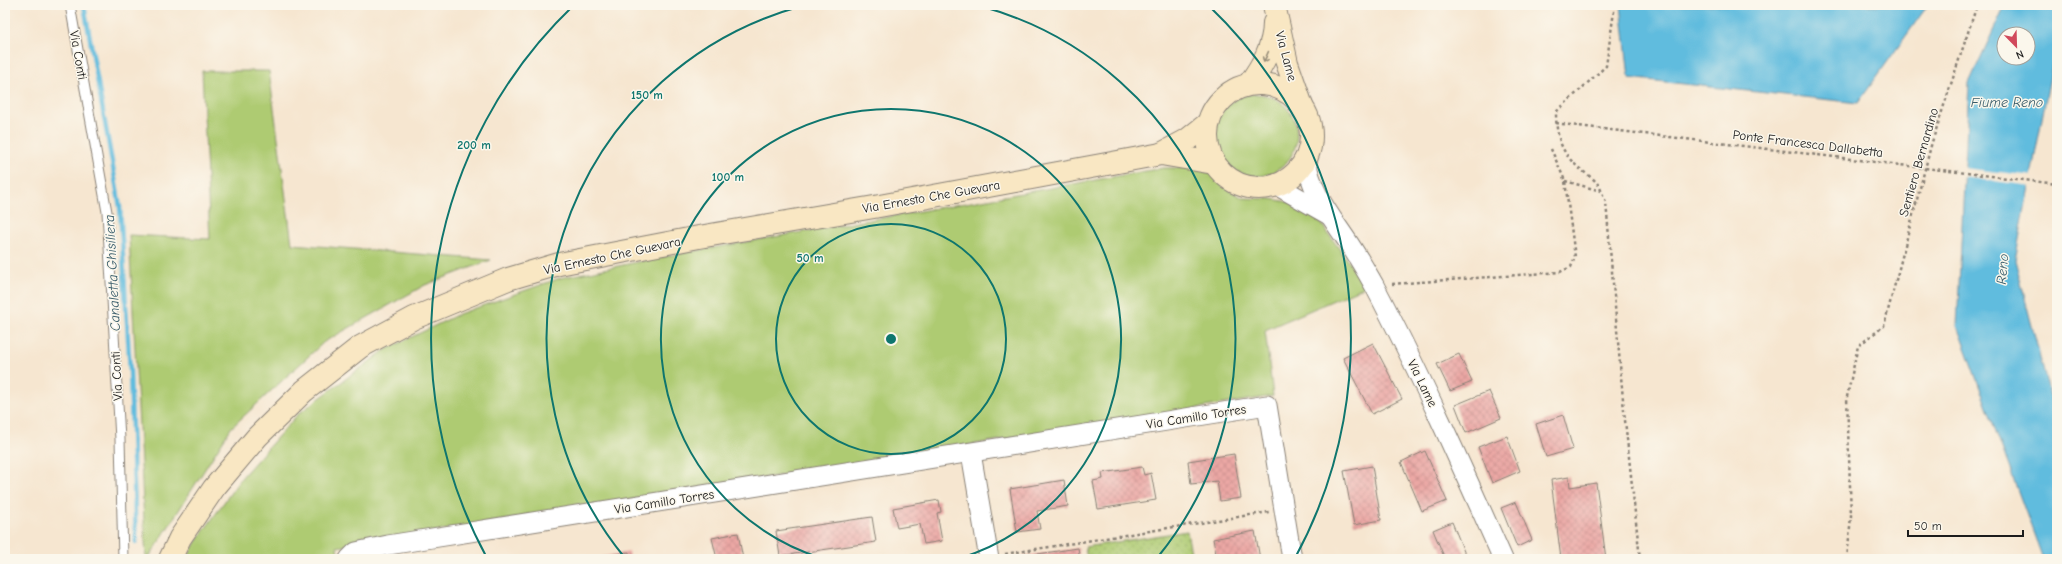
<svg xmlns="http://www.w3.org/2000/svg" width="2062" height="564" viewBox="0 0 2062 564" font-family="'Comic Neue',sans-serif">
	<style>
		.green { fill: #aecb72; stroke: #657447 }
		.park { fill: url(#park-dots); stroke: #657447 }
		.water { fill: #61bcde; stroke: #3e6c7d; fill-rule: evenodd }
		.pier { fill: #f6e6d0 }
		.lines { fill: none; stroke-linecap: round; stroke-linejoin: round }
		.stream { stroke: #61bcde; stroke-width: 4.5 }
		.building { fill: url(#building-cross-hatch) }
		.lane-casing { stroke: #898176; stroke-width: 11 }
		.street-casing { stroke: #898176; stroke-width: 21 }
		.secondary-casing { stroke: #898176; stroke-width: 24 }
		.path { stroke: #898176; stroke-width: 2.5; stroke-dasharray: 3 3; stroke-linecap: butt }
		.lane { stroke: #fff; stroke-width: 9 }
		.street { stroke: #fff; stroke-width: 19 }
		.secondary { stroke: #f9e7c3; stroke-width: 22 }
		.path-bridge { stroke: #898176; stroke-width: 2.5; stroke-dasharray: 3 3; stroke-linecap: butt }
		.oneway { stroke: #968c78 }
		.ring { fill: none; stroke: #0f766e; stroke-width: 2 }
		.labels { text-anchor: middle; stroke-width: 3; stroke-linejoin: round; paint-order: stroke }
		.street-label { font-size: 13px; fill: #1c1c1c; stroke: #fbf7ec }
		.water-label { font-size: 14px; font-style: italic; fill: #385c6a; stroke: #fbf7ec }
		.centre { fill: #0f766e; stroke: #fbf7ec; stroke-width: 2 }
		.ring-label { font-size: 12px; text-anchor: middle; font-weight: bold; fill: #0f766e; stroke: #fbf7ec; stroke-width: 3; stroke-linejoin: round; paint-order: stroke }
	</style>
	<defs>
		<pattern id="park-dots" width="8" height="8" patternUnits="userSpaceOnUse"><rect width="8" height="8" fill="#aecb72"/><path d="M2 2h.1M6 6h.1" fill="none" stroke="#95ae62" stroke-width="1.8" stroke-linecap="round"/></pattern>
		<pattern id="building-cross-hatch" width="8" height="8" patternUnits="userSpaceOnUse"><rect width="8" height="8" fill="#eba7a4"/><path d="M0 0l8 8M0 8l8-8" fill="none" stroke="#c98f8d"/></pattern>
	</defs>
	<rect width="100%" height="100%" fill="#fbf7ec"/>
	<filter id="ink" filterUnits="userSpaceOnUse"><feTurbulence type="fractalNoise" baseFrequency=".025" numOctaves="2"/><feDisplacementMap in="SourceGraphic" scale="8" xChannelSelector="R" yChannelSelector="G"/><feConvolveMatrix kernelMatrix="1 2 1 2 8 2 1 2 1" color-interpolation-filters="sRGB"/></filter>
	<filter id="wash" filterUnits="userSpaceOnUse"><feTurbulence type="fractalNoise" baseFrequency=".012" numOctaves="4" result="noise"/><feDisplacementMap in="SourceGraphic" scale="16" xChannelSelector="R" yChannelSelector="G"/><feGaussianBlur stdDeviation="0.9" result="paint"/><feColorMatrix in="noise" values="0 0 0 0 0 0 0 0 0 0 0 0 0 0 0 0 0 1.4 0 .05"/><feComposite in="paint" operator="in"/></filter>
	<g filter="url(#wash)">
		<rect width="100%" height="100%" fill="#f6e6d0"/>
		<!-- green -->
		<g class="green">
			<path d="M202 71H269L292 244 491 260 425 285 324 342 231 428 148 559H146L129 235 210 239Z"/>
			<circle cx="1256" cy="135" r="41"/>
			<path d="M1163 168H1195L1212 174 1224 187 1243 198 1271 199 1294 203 1320 222 1366 286 1265 330 1273 396 337 547 339 559H187L195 543 242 477 298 414 385 350 459 314 560 278 667 256Z"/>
		</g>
		<!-- park -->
		<path class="park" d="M1187 531 1192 559H1087L1085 547Z"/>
		<!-- water -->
		<g class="water">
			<path d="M1621 5H1928L1858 103 1629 78Z"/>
			<path d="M2005 5H2057V40L2015 260 2057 423V559H2043L1957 326 1969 83ZM2004 34H2028V58H2004Z"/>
		</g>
		<!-- pier -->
		<path class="pier" d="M1963 168 2034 176 2032 186 1963 177Z"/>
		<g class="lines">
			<!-- stream -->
			<path class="stream" d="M84 5 120 207 130 371 136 542"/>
		</g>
		<g id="blocks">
			<!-- building -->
			<g class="building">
				<path d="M1373 343 1402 399 1372 414 1343 358Z"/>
				<path d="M1459 354 1472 382 1450 391 1437 364Z"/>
				<path d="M1489 391 1501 418 1466 433 1455 405Z"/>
				<path d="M1563 415 1573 449 1546 457 1536 424Z"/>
				<path d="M1507 436 1520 471 1492 483 1478 447Z"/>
				<path d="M1425 451 1447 501 1422 511 1401 462Z"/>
				<path d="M1234 454 1241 498 1220 501 1217 481 1191 484 1188 461Z"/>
				<path d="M1372 466 1381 520 1354 525 1344 471Z"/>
				<path d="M1142 467 1144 475 1151 473 1156 500 1098 509 1093 481 1103 479 1102 473Z"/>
				<path d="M1569 477 1570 487 1596 483 1606 559H1561L1551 480Z"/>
				<path d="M1064 480 1068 506 1037 511 1040 529 1017 532 1010 489Z"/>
				<path d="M939 500 941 512 937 513 942 541 924 544 920 524 897 528 893 508Z"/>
				<path d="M1516 502 1532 540 1517 547 1501 508Z"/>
				<path d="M872 517 876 542 780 556 776 531Z"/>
				<path d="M1452 522 1467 559H1445L1433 530Z"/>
				<path d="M1255 531 1260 559H1217L1213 539Z"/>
				<path d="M738 533 743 559H717L712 538Z"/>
				<path d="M1078 548 1080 559H1024V556Z"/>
				<path d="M629 552 630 559H594V558Z"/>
			</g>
		</g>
	</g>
	<g filter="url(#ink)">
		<use href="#blocks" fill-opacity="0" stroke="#898176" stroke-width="1"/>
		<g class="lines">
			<!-- lane casing -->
			<g class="lane-casing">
				<path id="lane" d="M70 5 107 212 120 439 123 559"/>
			</g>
			<!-- street casing -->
			<g class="street-casing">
				<g id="street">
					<path d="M1306 159C1310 189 1327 211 1344 236 1355 252 1365 269 1374 285 1421 375 1462 467 1503 559"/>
					<path d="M1276 185 1329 215"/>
					<path d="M971 453 989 559"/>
					<path d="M349 559 356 552 388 545 1267 405 1292 559"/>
				</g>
			</g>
			<!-- secondary casing -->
			<g class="secondary-casing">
				<g id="secondary">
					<path d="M1274 5 1287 63 1302 106"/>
					<circle cx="1259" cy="136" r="52"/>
					<path d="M1249 84C1262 66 1274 46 1274 23"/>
					<path d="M1161 154 1187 140 1207 124"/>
					<path d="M170 559 180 538 214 488 257 437 304 391 360 347 414 318 508 279 559 264 699 237 874 207 1161 154 1214 163"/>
				</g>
			</g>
			<!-- path -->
			<g class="path">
				<path d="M1615 5 1606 66 1556 112C1556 134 1560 152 1578 167 1583 172 1592 177 1597 183 1601 188 1603 196 1606 202L1624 411 1640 559"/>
				<path d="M1556 123 1562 124"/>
				<path d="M1565 181 1601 191"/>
				<path d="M1392 284 1560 272 1571 267 1575 257 1565 181 1551 149"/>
				<path d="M1005 554 1269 512"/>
				<path d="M1847 559 1851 516 1847 397 1858 346 1884 326 1932 142 1977 5"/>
			</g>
			<!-- lane -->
			<use href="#lane" class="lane"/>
			<!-- street -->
			<use href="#street" class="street"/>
			<!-- secondary -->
			<use href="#secondary" class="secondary"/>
			<!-- path-bridge -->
			<path class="path-bridge" d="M1562 124 2057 184"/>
		</g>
		<!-- one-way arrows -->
		<defs><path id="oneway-shaft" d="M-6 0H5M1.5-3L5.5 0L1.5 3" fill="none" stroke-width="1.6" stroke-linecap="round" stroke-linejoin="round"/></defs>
		<use class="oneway" href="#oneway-shaft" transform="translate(1266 57) rotate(114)"/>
	</g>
	<!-- distance rings -->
	<g class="ring">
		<circle cx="891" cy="339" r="115"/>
		<path d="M824 559A230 230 0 1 1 958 559"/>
		<path d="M625 558A345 345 0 0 1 802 6M980 6A345 345 0 0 1 1157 558"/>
		<path d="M487 558A460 460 0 0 1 574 5M1208 5A460 460 0 0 1 1295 558"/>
	</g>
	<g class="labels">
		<!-- street labels -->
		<g class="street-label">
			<text transform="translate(79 55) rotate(80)" y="5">Via Conti</text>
			<text transform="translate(1287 56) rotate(75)" y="5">Via Lame</text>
			<text transform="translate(1808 143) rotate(7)" y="5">Ponte Francesca Dallabetta</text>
			<text transform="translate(1918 162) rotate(-74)" y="5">Sentiero Bernardino</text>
			<text transform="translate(931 196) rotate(-10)" y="5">Via Ernesto Che Guevara</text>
			<text transform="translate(612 255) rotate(-12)" y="5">Via Ernesto Che Guevara</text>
			<text transform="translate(116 376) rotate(-93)" y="5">Via Conti</text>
			<text transform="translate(1423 383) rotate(64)" y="5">Via Lame</text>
			<text transform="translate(1196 416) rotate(-9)" y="5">Via Camillo Torres</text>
			<text transform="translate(664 501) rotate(-9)" y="5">Via Camillo Torres</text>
		</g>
		<!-- water labels -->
		<g class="water-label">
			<text x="2007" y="107">Fiume Reno</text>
			<text transform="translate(2002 269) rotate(-85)" y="5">Reno</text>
			<text transform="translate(112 273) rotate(-93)" y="5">Canaletta Ghisiliera</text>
		</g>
	</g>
	<circle cx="891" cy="339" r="6" class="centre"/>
	<g class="ring-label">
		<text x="647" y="99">150 m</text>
		<text x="474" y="149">200 m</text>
		<text x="728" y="181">100 m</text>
		<text x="810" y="262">50 m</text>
	</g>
	<!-- margin -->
	<rect width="2062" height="564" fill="none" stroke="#fbf7ec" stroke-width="20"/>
	<!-- north arrow -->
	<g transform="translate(2016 46) rotate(157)"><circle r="19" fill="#fbf7ec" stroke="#a29f99"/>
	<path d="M0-3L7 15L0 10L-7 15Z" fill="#d1495b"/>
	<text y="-6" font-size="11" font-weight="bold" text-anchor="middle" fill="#1c1c1c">N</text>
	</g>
	<!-- scale -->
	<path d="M1908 530v6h115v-6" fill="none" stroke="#1c1c1c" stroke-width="2"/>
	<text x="1914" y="530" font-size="12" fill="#1c1c1c" stroke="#fbf7ec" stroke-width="3" paint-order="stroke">50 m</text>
</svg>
